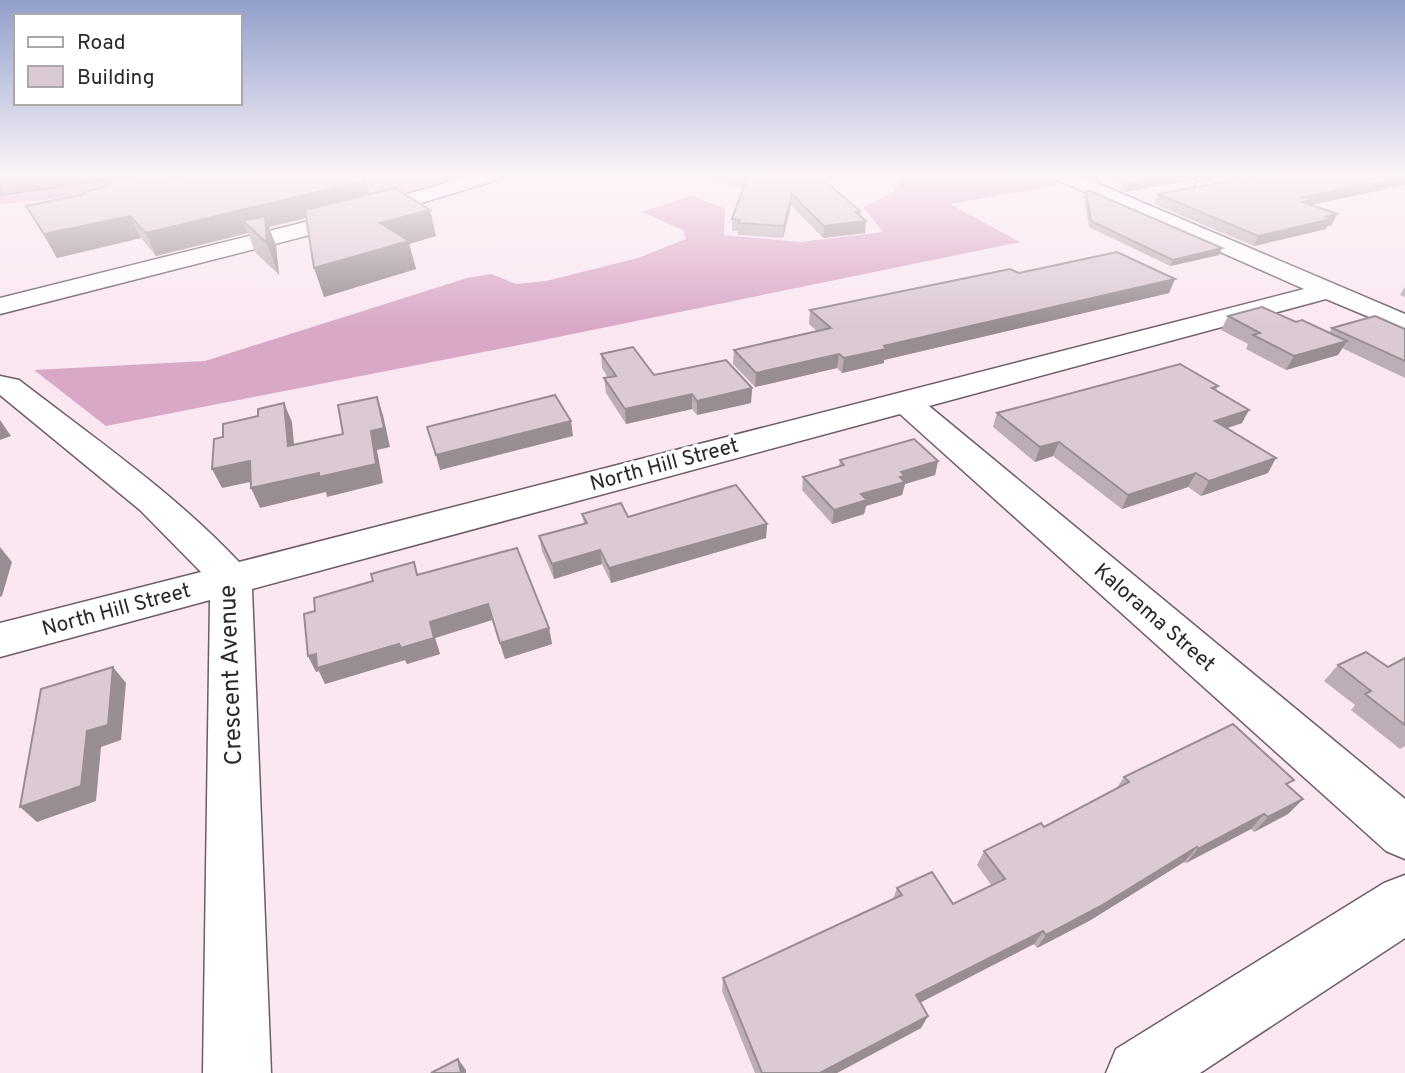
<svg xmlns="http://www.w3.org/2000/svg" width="1405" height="1073" viewBox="0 0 1405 1073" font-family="Overpass,sans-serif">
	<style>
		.green { fill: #eabeda }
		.forest { fill: #d9a8c7 }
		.water { fill: #b0819f; stroke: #89667c; stroke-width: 2 }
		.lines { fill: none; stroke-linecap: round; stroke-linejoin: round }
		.minor-casing { stroke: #6d5d67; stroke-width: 3 }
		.minor { fill: #fff; fill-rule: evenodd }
		.wall { fill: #bcadb6 }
		.shaded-wall { fill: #998d94 }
		.building { fill: #dbc9d4; stroke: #998d94; stroke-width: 2 }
		.labels { text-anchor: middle; stroke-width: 7; stroke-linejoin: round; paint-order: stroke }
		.street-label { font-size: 21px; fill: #2d262a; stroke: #fff }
		.near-street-label { font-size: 24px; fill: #2d262a; stroke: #fff }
	</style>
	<rect width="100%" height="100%" fill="#fae7f2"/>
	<!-- green -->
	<path class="green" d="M365 175H465L374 202Z"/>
	<!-- forest -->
	<g class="forest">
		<path d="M144 175H220L136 191 0 204V195Z"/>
		<path d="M904 175H1036L1059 185 950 204 1020 242 519 345 106 426 34 370 205 361 467 278 491 274 516 284 546 281 638 258 686 239 683 230 642 212 691 196 725 208 724 235 800 242 883 232 863 207 893 193Z"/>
	</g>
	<!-- water -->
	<path class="water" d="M0 175H144L0 195Z"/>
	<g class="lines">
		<!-- minor casing -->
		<g class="minor-casing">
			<g id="minor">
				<path d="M473 175H503L500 179 353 224 0 314V298L337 214Z"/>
				<path d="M1052 175H1078L1405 314V332L1326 299 929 406 1405 799V859L1386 851 900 414 252 589 271 1073H203L210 600 0 657V623L201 572 140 510 0 395V376L19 380C94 438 173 492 239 562L1304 289 1055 179Z"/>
				<path d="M1234 175H1275L1265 181 1205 192 1198 190 1195 186 1198 182Z"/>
				<path d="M1405 875V938L1200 1073H1106L1116 1049 1384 883Z"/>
			</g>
		</g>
		<!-- minor -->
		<use href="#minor" class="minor"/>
	</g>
	<!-- wall -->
	<g class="wall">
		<path d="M700 175H820L819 176 860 211V215L865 233 823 238 791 205 783 238 738 235V231H732V219L743 188Z"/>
		<path d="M1106 175H1220L1125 192 1120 190 1122 184 1105 177Z"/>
		<path d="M1405 175V185L1310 205 1332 225 1327 226 1326 229 1254 246 1154 204 1158 194Z"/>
		<path d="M167 180 370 194 430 210 436 236 409 244 416 269 324 297 307 218 269 227 276 246 279 275 255 252 248 233 156 256 141 238 57 258 26 206 85 194 108 187 106 183Z"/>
		<path d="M1086 191 1222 248 1219 255 1170 266 1089 227 1084 197Z"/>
		<path d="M1019 273 1175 279 1169 293 884 360V363L842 373 837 368 755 387 733 364 734 350 817 331 809 324 810 310Z"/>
		<path d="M1405 287V297L1400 295Z"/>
		<path d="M1228 316 1296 322 1329 333 1332 328 1405 329V378L1342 348 1338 355 1286 370 1246 349 1248 344 1221 330Z"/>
		<path d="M601 354 654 375 752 388 751 403 697 415 692 409 626 424 606 393 604 378H608L602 368Z"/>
		<path d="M1218 386 1216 390 1242 423 1228 428 1268 473 1201 496 1188 487 1122 509 1053 456 1035 462 993 427 997 413Z"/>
		<path d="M840 460 938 461 935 475 905 484 902 495 866 506 864 514 832 524 802 490 803 477 839 466Z"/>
		<path d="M582 514 767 524 766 538 611 583 602 564 554 579 542 551 539 536 584 524Z"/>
		<path d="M414 562 418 575 549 628 552 644 505 659 492 620 435 638 440 654 407 664 405 660 325 684 319 671 316 672 315 611Z"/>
		<path d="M1405 658V746L1400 749 1351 710 1355 705 1324 681 1338 665 1388 667Z"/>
		<path d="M1124 777 1289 786 1303 799 1288 814 1254 832 1251 829 1186 863 1184 862 1089 921 1037 948 1034 944 920 1002 928 1016 921 1028 837 1073H755L722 991 723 978 893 899 897 888 953 904 992 886 977 865 984 851 1044 827 1116 789Z"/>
	</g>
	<!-- shaded-wall -->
	<g class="shaded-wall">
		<path d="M1172 175H1220L1125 192 1129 183Z"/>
		<path d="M1405 177V185L1310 205 1307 210 1303 197Z"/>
		<path d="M366 180 372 201 269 227 276 246 279 275 267 243 243 221 248 233 156 256 146 233Z"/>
		<path d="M792 194 791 205 783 238 784 226Z"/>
		<path d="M430 210 436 236 409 244 416 269 324 297 314 268 380 223Z"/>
		<path d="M860 211 859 222 866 221 865 233 823 238 824 226 856 212Z"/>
		<path d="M1337 214 1332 225 1327 226 1326 229 1254 246 1258 236Z"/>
		<path d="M130 216 141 238 57 258 44 234Z"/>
		<path d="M1222 248 1219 255 1170 266 1173 260Z"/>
		<path d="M1175 279 1169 293 884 360V363L842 373 844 358 884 346Z"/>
		<path d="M1347 341 1338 355 1286 370 1294 356Z"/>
		<path d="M839 354 837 368 755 387 756 373Z"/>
		<path d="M752 388 751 403 697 415V401Z"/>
		<path d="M692 394V409L626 424 625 409Z"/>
		<path d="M377 397 383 415 390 447 377 450 383 483 327 497 326 492 260 508 251 488 319 473 371 431Z"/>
		<path d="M284 403 292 422 296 465 288 446Z"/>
		<path d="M1249 410 1242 423 1208 434 1215 421Z"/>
		<path d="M0 420 11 436 0 440Z"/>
		<path d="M571 421 573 436 440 470 436 455Z"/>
		<path d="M1059 442 1053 456 1035 462 1040 447Z"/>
		<path d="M1276 458 1268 473 1201 496 1209 481Z"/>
		<path d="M250 461 259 480 222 488 212 469Z"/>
		<path d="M938 461 935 475 905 484 902 495 866 506 864 514 832 524 834 510 861 494 901 472Z"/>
		<path d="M1196 473 1188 487 1122 509 1128 495Z"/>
		<path d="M767 524 766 538 611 583 609 568Z"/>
		<path d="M0 547 12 562 2 596 0 597Z"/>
		<path d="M600 550 602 564 554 579 552 564Z"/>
		<path d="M488 604 492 620 435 638 440 654 407 664 405 660 325 684 319 671 316 672 308 656Z"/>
		<path d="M549 628 552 644 505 659 500 643Z"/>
		<path d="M113 667 126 683 121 740 101 747 96 801 37 822 20 807 87 731Z"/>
		<path d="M1303 799 1288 814 1254 832 1268 817Z"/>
		<path d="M1264 814 1251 829 1186 863 1198 849Z"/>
		<path d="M1197 847 1184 862 1089 921 1037 948 1046 935Z"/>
		<path d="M1043 931 1034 944 910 1008 916 995Z"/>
		<path d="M928 1016 921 1028 837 1073H820Z"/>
		<path d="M458 1059 466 1070V1073H461Z"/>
	</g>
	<!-- building -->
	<g class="building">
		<path d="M142 175H161L167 180 193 175H359L366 180 146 233 130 216 44 234 26 206 86 194 84 192 110 186 106 183Z"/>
		<path d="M738 175H818L860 211 856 212 866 221 824 226 792 194 784 226 738 223 740 220 732 219 747 178Z"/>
		<path d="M1126 175H1172L1129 183 1123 180 1134 178Z"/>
		<path d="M1265 175H1405V177L1303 197 1312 200 1303 202 1337 214 1326 217 1331 219 1258 236 1158 194Z"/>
		<path d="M395 188 430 210 380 223 409 241 314 268 305 210Z"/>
		<path d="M1086 191H1090L1222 248 1173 260 1091 221Z"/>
		<path d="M265 216 267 243 243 221Z"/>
		<path d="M1117 252 1175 279 884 346 886 349 844 358 839 354 756 373 734 350 831 328 810 310 1010 269 1019 273Z"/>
		<path d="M1262 307 1296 322 1302 320 1347 341 1294 356 1253 335 1260 333 1228 316Z"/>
		<path d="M1375 316 1405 329V361L1332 328Z"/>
		<path d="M633 347 654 375 726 360 752 388 697 401 692 394 625 409 604 378 616 376 601 354Z"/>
		<path d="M1180 364 1218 386 1212 388 1249 410 1215 421 1276 458 1209 481 1196 473 1128 495 1059 442 1040 447 997 413Z"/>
		<path d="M555 395 571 421 436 455 427 427Z"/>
		<path d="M377 397 384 428 371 431 376 464 319 477V473L251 488 250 461 212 469 214 439 223 437V424L258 416V409L284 403 288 446 343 434 338 405Z"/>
		<path d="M914 439 938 461 901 472 905 476 900 477 905 482 861 494 867 500 834 510 803 477 844 465 840 460Z"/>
		<path d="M736 485 767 524 609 568 600 550 552 564 539 536 587 523 582 514 621 503 628 517Z"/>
		<path d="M517 548 549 628 500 643 488 604 430 622 434 638 401 648 399 644 317 668 316 654 308 656 304 614 315 611 314 598 373 581 371 574 414 562 417 575Z"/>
		<path d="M1366 652 1388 667 1405 658V725L1365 694 1371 691 1338 665Z"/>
		<path d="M113 667 108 725 87 731 81 786 20 807 41 689Z"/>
		<path d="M1233 724 1294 780 1286 784 1303 799 1268 817 1264 814 1198 849 1197 847 1099 907 1046 935 1043 931 916 995 928 1016 820 1073H762L723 978 902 895 897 888 932 872 953 904 1005 879 984 851 1041 823 1044 827 1129 782 1124 777Z"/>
		<path d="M458 1059 461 1073H431Z"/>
	</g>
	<!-- sky -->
	<linearGradient id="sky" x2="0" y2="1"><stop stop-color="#91a0cb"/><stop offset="0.54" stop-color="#fdf4f9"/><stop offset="1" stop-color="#fdf4f9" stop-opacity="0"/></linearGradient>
	<rect width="1405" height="325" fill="url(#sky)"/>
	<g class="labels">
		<!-- street labels -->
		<g class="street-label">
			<text transform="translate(664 464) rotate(-15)" y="7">North Hill Street</text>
			<text transform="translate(116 609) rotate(-15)" y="7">North Hill Street</text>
			<text transform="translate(1155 617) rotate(41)" y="7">Kalorama Street</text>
		</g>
		<!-- near-street labels -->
		<g class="near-street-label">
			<text transform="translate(230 675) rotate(-92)" y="8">Crescent Avenue</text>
		</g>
	</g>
	<!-- legend -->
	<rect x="14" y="14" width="228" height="91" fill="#ffffff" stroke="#aba8aa" stroke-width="2"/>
	<rect x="28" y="37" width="35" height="10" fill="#ffffff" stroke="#aba8aa" stroke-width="2"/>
	<text x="77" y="49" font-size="21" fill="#2d262a">Road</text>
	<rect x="28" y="66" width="35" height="21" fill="#dbc9d4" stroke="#aba8aa" stroke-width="2"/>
	<text x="77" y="84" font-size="21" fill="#2d262a">Building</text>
</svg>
